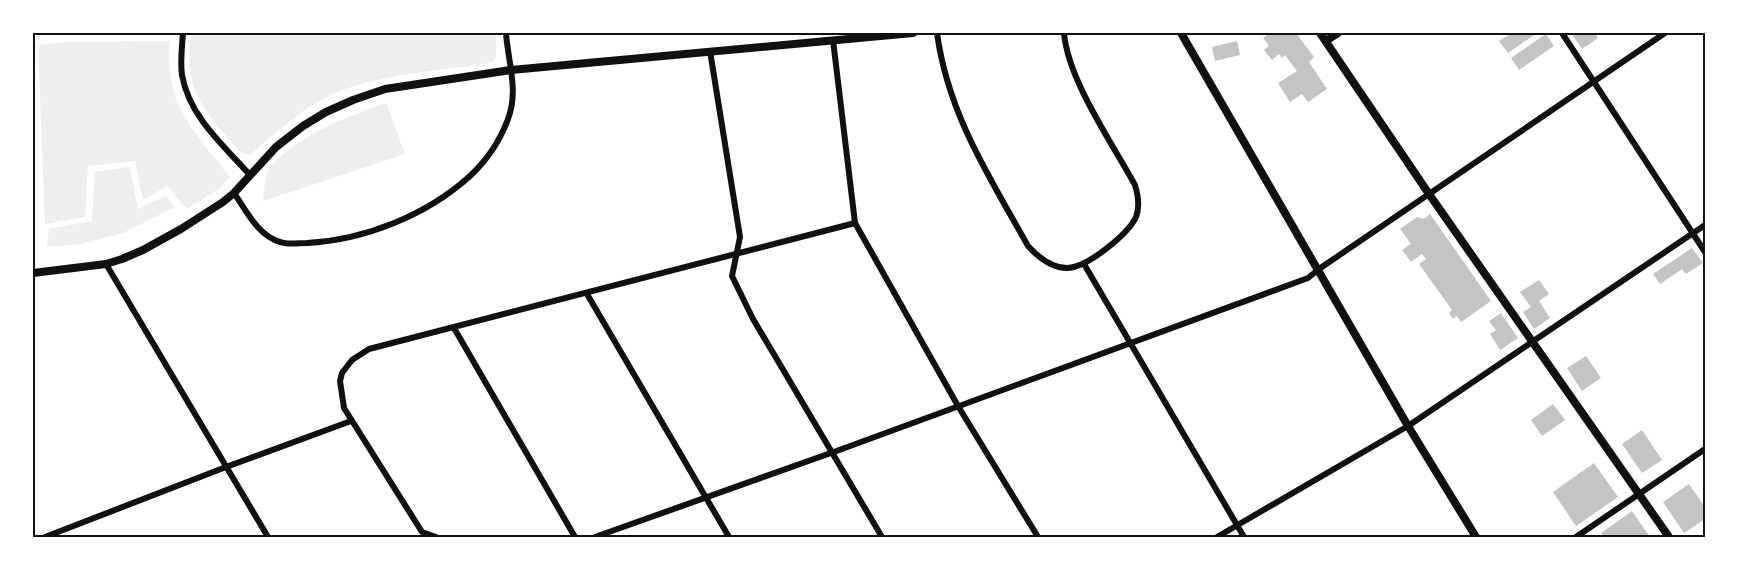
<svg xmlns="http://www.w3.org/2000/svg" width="1738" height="570" viewBox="0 0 1738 570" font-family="'DejaVu Sans',sans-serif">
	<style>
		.green { fill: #eee }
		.building { fill: #c4c4c4 }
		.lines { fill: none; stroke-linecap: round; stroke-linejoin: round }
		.minor { stroke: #111; stroke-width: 6 }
		.tertiary { stroke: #111; stroke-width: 8 }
		.neatline { fill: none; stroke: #111; stroke-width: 2 }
	</style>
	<rect width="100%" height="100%" fill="#fff"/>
	<!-- green -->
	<g class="green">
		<path d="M192 33H496V58L491 63C443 70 392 73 345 89 309 102 279 130 250 155L241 153C208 114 180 89 192 33Z"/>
		<path d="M150 41H170C164 106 193 129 230 177L219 189 187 209 167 186 143 200 135 161 88 166 85 217 45 224 38 45 66 42Z"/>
		<path d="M386 103 405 154 263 201C264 190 265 173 272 165 297 136 351 115 386 103Z"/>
		<path d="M130 167 138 209 166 196 175 207 123 233 80 244 47 247 49 229 92 221 95 172Z"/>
	</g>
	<!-- building -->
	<g class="building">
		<path d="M1270 33H1296L1314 57 1309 62 1327 89 1308 102 1302 94 1290 102 1278 83 1297 71 1285 55 1282 58 1279 54 1272 60 1264 50 1269 46 1263 38Z"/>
		<path d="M1512 33H1537L1508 53 1499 41Z"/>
		<path d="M1571 33H1595L1598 38 1582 49Z"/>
		<path d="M1546 34 1554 46 1519 70 1511 58Z"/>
		<path d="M1237 41 1240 55 1215 61 1212 47Z"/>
		<path d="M1430 214 1491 301 1461 322 1457 316 1453 319 1449 313 1452 310 1419 264 1426 259 1422 254 1411 262 1402 250 1411 244 1400 229 1417 217 1424 219Z"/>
		<path d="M1692 248 1703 263 1686 274 1682 269 1660 284 1653 274Z"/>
		<path d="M1539 280 1549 294 1539 301 1550 318 1534 329 1523 312 1531 307 1520 292Z"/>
		<path d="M1501 313 1518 338 1500 350 1490 334 1496 330 1489 321Z"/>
		<path d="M1586 356 1601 378 1582 391 1567 368Z"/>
		<path d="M1553 404 1565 420 1542 436 1531 420Z"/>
		<path d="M1642 430 1662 460 1642 473 1622 444Z"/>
		<path d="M1594 463 1618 497 1576 526 1553 492Z"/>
		<path d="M1689 484 1705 507V519L1684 533 1663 502Z"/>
		<path d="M1632 511 1650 537H1604L1601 533Z"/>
	</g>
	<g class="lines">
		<!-- minor -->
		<g class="minor">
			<path d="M183 33C182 47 180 61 182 75 189 116 223 145 249 174"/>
			<path d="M937 33C948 114 989 176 1028 246 1038 257 1051 268 1067 268 1087 268 1128 234 1136 217 1140 207 1138 195 1135 185 1112 143 1068 80 1064 33"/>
			<path d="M1562 33 1705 252"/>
			<path d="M833 40 855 223 958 406 1038 537"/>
			<path d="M710 51 740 237 732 276 753 319 882 537"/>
			<path d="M234 193C246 210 258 236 280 242 288 245 298 243 307 243 365 240 427 215 470 176 487 160 500 141 508 119 519 91 508 62 506 33"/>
			<path d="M106 264 268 537"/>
			<path d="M1084 264 1244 537"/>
			<path d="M587 294 729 537"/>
			<path d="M454 328 575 537"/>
			<path d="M45 537 226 467 351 421"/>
			<path d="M436 537 422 532 344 408 340 381 342 373 352 360 369 349 855 223"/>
			<path d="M595 537 842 449 1308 278 1319 269 1665 33"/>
			<path d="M1217 537 1408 426 1705 225"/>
			<path d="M1576 537 1705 449"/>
		</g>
		<!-- tertiary -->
		<g class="tertiary">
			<path d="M1181 33 1408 426 1476 537"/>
			<path d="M1320 33 1429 194 1669 537"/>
			<path d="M1326 41 1338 33"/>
			<path d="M33 273 106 264 122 259 143 250 181 229 223 202 234 193 276 147 303 126 326 112 353 100 385 89 511 70 913 33"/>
		</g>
	</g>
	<!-- border -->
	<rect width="1738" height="570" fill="none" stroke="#ffffff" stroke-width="69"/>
	<rect x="34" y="34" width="1670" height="502" class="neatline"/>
</svg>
